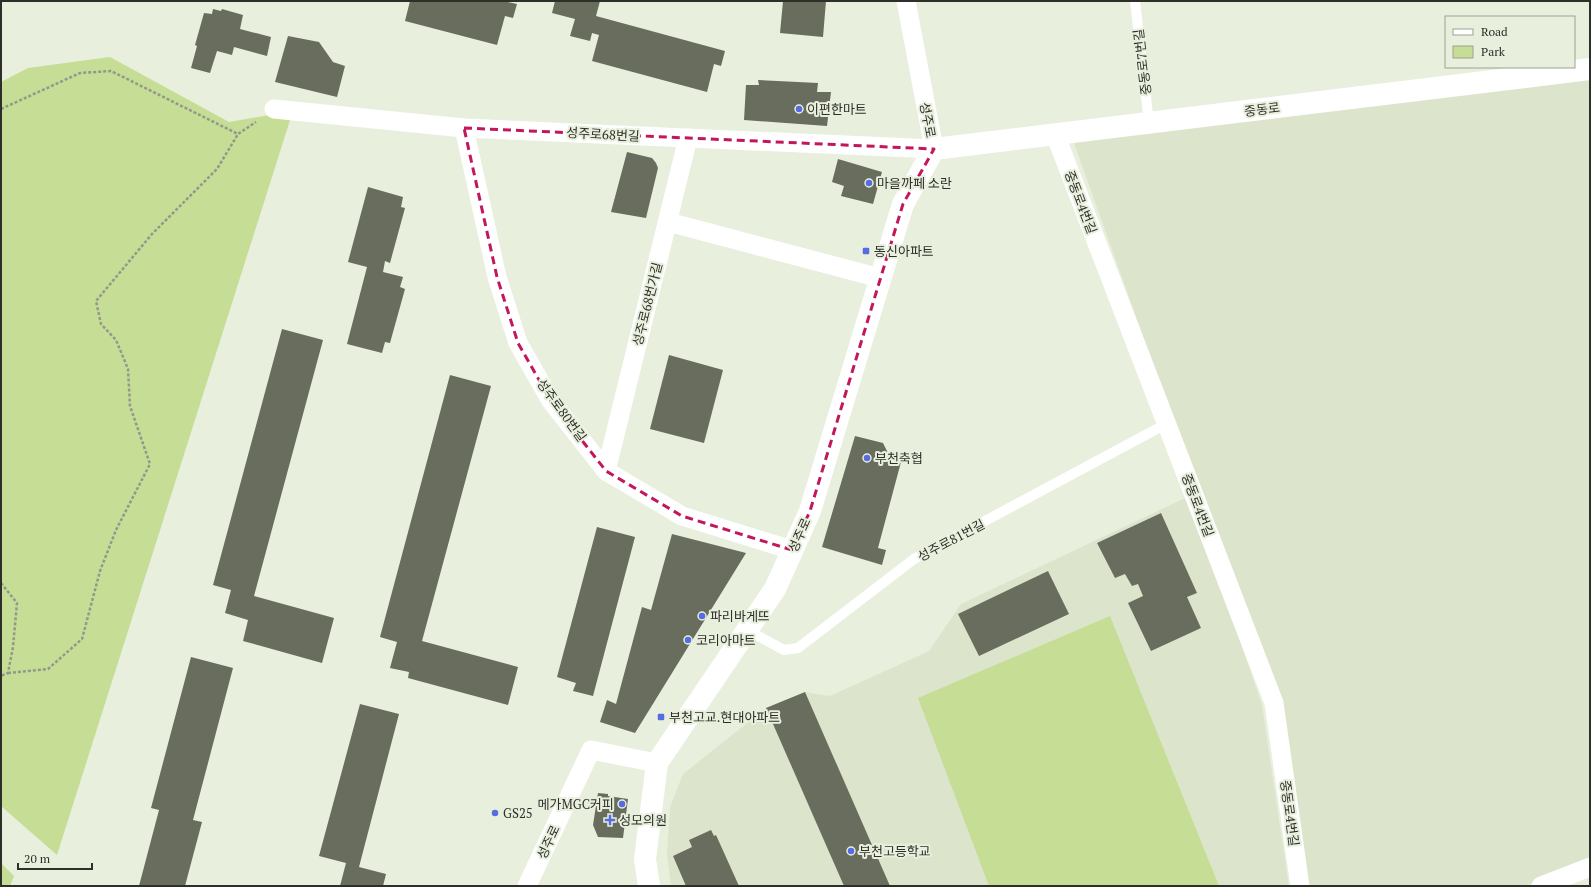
<svg xmlns="http://www.w3.org/2000/svg" width="1591" height="887" viewBox="0 0 1591 887" font-family="'PT Serif','Noto Sans KR',serif">
	<style>
		.built { fill: #dce5cc }
		.green { fill: #c6dd95 }
		.building { fill: #686d5e }
		.lines { fill: none; stroke-linecap: round; stroke-linejoin: round }
		.path { stroke: #93988c; stroke-width: 2.5; stroke-dasharray: 3 2; stroke-linecap: butt }
		.service { stroke: #fff; stroke-width: 10 }
		.minor { stroke: #fff; stroke-width: 19 }
		.tertiary { stroke: #fff; stroke-width: 22 }
		.marked { fill: none; stroke: #c2185b; stroke-width: 3; stroke-dasharray: 8 5; stroke-linejoin: round }
		.poi-dot { fill: #586be1; stroke: #e8efdd; stroke-width: 1.5 }
		.labels { text-anchor: middle; stroke-width: 4; stroke-linejoin: round; paint-order: stroke }
		.street-label { font-size: 13px; fill: #2d2f29; stroke: #e8efdd }
		.poi-label { font-size: 13px; fill: #2d2f29; stroke: #e8efdd; text-anchor: start }
	</style>
	<rect width="100%" height="100%" fill="#e8efdd"/>
	<!-- built -->
	<g class="built">
		<path d="M1590 69V860L1525 886H1306L1274 703 1070 132Z"/>
		<path d="M1185 498 1209 551 1262 705 1289 886H671L667 853 670 807 683 774 766 708 805 692 830 696 929 651 961 604Z"/>
	</g>
	<!-- green -->
	<g class="green">
		<path d="M110 57 229 122 292 111 291 117 57 855 1 806V82L28 68Z"/>
		<path d="M1110 616 1219 886H989L918 698Z"/>
		<path d="M1 863 14 876 10 886H1Z"/>
	</g>
	<!-- building -->
	<g class="building">
		<path d="M410 1H503L517 4 513 18 505 16 497 45 405 21Z"/>
		<path d="M555 1H600L596 16 725 51 721 66 714 64 707 92 592 61 599 35 592 33 590 41 570 36 575 19 552 13Z"/>
		<path d="M783 1H826L823 37 780 33Z"/>
		<path d="M213 9 221 11 222 9 243 15 240 29 271 37 267 56 234 47 232 55 217 51 210 73 191 68 197 46 195 45 204 13 212 14Z"/>
		<path d="M288 36 319 42 333 62 345 66 337 97 275 82Z"/>
		<path d="M758 80 818 83 817 92H831L827 126 744 120 746 85H759Z"/>
		<path d="M627 152 652 158 656 163 658 168 646 218 611 212Z"/>
		<path d="M838 159 882 172 873 204 841 196 844 186 832 182Z"/>
		<path d="M368 187 403 197 401 207 405 208 390 263 385 261 383 272 403 277 400 287 405 289 390 343 385 342 382 353 347 344 367 267 348 262Z"/>
		<path d="M282 329 323 340 254 596 334 618 322 663 243 641 248 620 225 613 231 590 213 585Z"/>
		<path d="M669 355 723 370 704 443 650 429Z"/>
		<path d="M450 375 491 386 422 641 518 667 508 705 408 678 409 672 390 668 397 642 380 637Z"/>
		<path d="M855 436 883 443 888 453 887 458 901 462 878 548 886 550 882 565 822 547Z"/>
		<path d="M1161 513 1197 593 1187 597 1201 628 1151 651 1128 603 1143 596 1138 584 1132 586 1125 574 1115 578 1097 543Z"/>
		<path d="M597 527 635 537 593 696 573 691 576 683 557 677Z"/>
		<path d="M672 534 746 553 635 733 600 722 607 700 616 704 642 607 651 610Z"/>
		<path d="M1048 571 1069 614 979 656 958 614Z"/>
		<path d="M191 657 233 668 193 820 202 822 185 886H139L159 810 151 808Z"/>
		<path d="M805 692 890 886H844L766 708Z"/>
		<path d="M360 704 399 714 359 867 386 874 383 886H340L346 863 319 856Z"/>
		<path d="M598 793 608 794V796L628 799 623 838 598 837 593 825Z"/>
		<path d="M711 830 714 836 716 835 739 886H686L673 856 692 847 689 840Z"/>
	</g>
	<g class="lines">
		<!-- path -->
		<g class="path">
			<path d="M1 109 80 73 111 71 238 134 256 122"/>
			<path d="M1 583 17 603 13 647 8 673 1 676"/>
			<path d="M8 673 48 669 82 639 100 571 116 530 150 464 130 406 128 369 116 340 101 324 96 301 152 234 217 169 238 134"/>
		</g>
		<!-- service -->
		<g class="service">
			<path d="M1135 1 1149 123"/>
			<path d="M747 630 784 650 798 648 914 559 1166 424"/>
		</g>
		<!-- minor -->
		<g class="minor">
			<path d="M274 109 464 128 934 149 906 1"/>
			<path d="M464 128 497 277 518 343 551 401 606 471 682 516 792 550"/>
			<path d="M1055 134 1274 703 1300 886"/>
			<path d="M668 222 880 278"/>
			<path d="M606 471 688 138"/>
			<path d="M527 886 591 750 657 763"/>
			<path d="M1541 886 1590 867"/>
		</g>
		<!-- tertiary -->
		<path class="tertiary" d="M649 886 645 859 657 763 775 589 810 511 903 204 934 149 1590 69"/>
	</g>
	<!-- marked area -->
	<path class="marked" d="M464 128 934 149 903 204 810 511 792 550 682 516 606 471 551 401 518 343 497 277Z"/>
	<!-- markers -->
	<g class="poi-dot">
		<circle cx="799" cy="109" r="4"/>
		<circle cx="869" cy="183" r="4"/>
		<rect x="862" y="247" width="8" height="8" rx="2"/>
		<circle cx="867" cy="458" r="4"/>
		<circle cx="702" cy="616" r="4"/>
		<circle cx="688" cy="640" r="4"/>
		<rect x="657" y="713" width="8" height="8" rx="2"/>
		<circle cx="622" cy="804" r="4"/>
		<circle cx="495" cy="813" r="4"/>
		<path d="M608 814h4v4h4v4h-4v4h-4v-4h-4v-4h4z"/>
		<circle cx="851" cy="851" r="4"/>
	</g>
	<g class="labels">
		<!-- street labels -->
		<g class="street-label">
			<text transform="translate(1142 62) rotate(-97)" y="5">중동로7번길</text>
			<text transform="translate(1262 109) rotate(-7)" y="5">중동로</text>
			<text transform="translate(928 120) rotate(79)" y="5">성주로</text>
			<text transform="translate(603 134) rotate(3)" y="5">성주로68번길</text>
			<text transform="translate(1081 202) rotate(69)" y="5">중동로4번길</text>
			<text transform="translate(647 304) rotate(-76)" y="5">성주로68번가길</text>
			<text transform="translate(562 410) rotate(54)" y="5">성주로80번길</text>
			<text transform="translate(1198 505) rotate(69)" y="5">중동로4번길</text>
			<text transform="translate(799 535) rotate(-66)" y="5">성주로</text>
			<text transform="translate(951 540) rotate(-28)" y="5">성주로81번길</text>
			<text transform="translate(1290 813) rotate(82)" y="5">중동로4번길</text>
			<text transform="translate(548 842) rotate(-65)" y="5">성주로</text>
		</g>
		<!-- poi labels -->
		<g class="poi-label">
			<text x="807" y="114">이편한마트</text>
			<text x="877" y="188">마을까페 소란</text>
			<text x="874" y="256">동신아파트</text>
			<text x="875" y="463">부천축협</text>
			<text x="710" y="621">파리바게뜨</text>
			<text x="696" y="645">코리아마트</text>
			<text x="669" y="722">부천고교.현대아파트</text>
			<text x="614" y="809" text-anchor="end">메가MGC커피</text>
			<text x="503" y="818">GS25</text>
			<text x="619" y="825">성모의원</text>
			<text x="859" y="856">부천고등학교</text>
		</g>
	</g>
	<!-- border -->
	<rect width="1591" height="887" fill="none" stroke="#2d2f29" stroke-width="4"/>
	<!-- legend -->
	<rect x="1445" y="16" width="130" height="52" fill="#e8efdd" stroke="#9da295"/>
	<rect x="1453" y="29" width="20" height="6" fill="#ffffff" stroke="#9da295"/>
	<text x="1481" y="36" font-size="12" fill="#2d2f29">Road</text>
	<rect x="1453" y="46" width="20" height="12" fill="#c6dd95" stroke="#9da295"/>
	<text x="1481" y="56" font-size="12" fill="#2d2f29">Park</text>
	<!-- scale -->
	<path d="M18 863v6h74v-6" fill="none" stroke="#2d2f29" stroke-width="2"/>
	<text x="24" y="863" font-size="12" fill="#2d2f29" stroke="#e8efdd" stroke-width="3" paint-order="stroke">20 m</text>
</svg>
